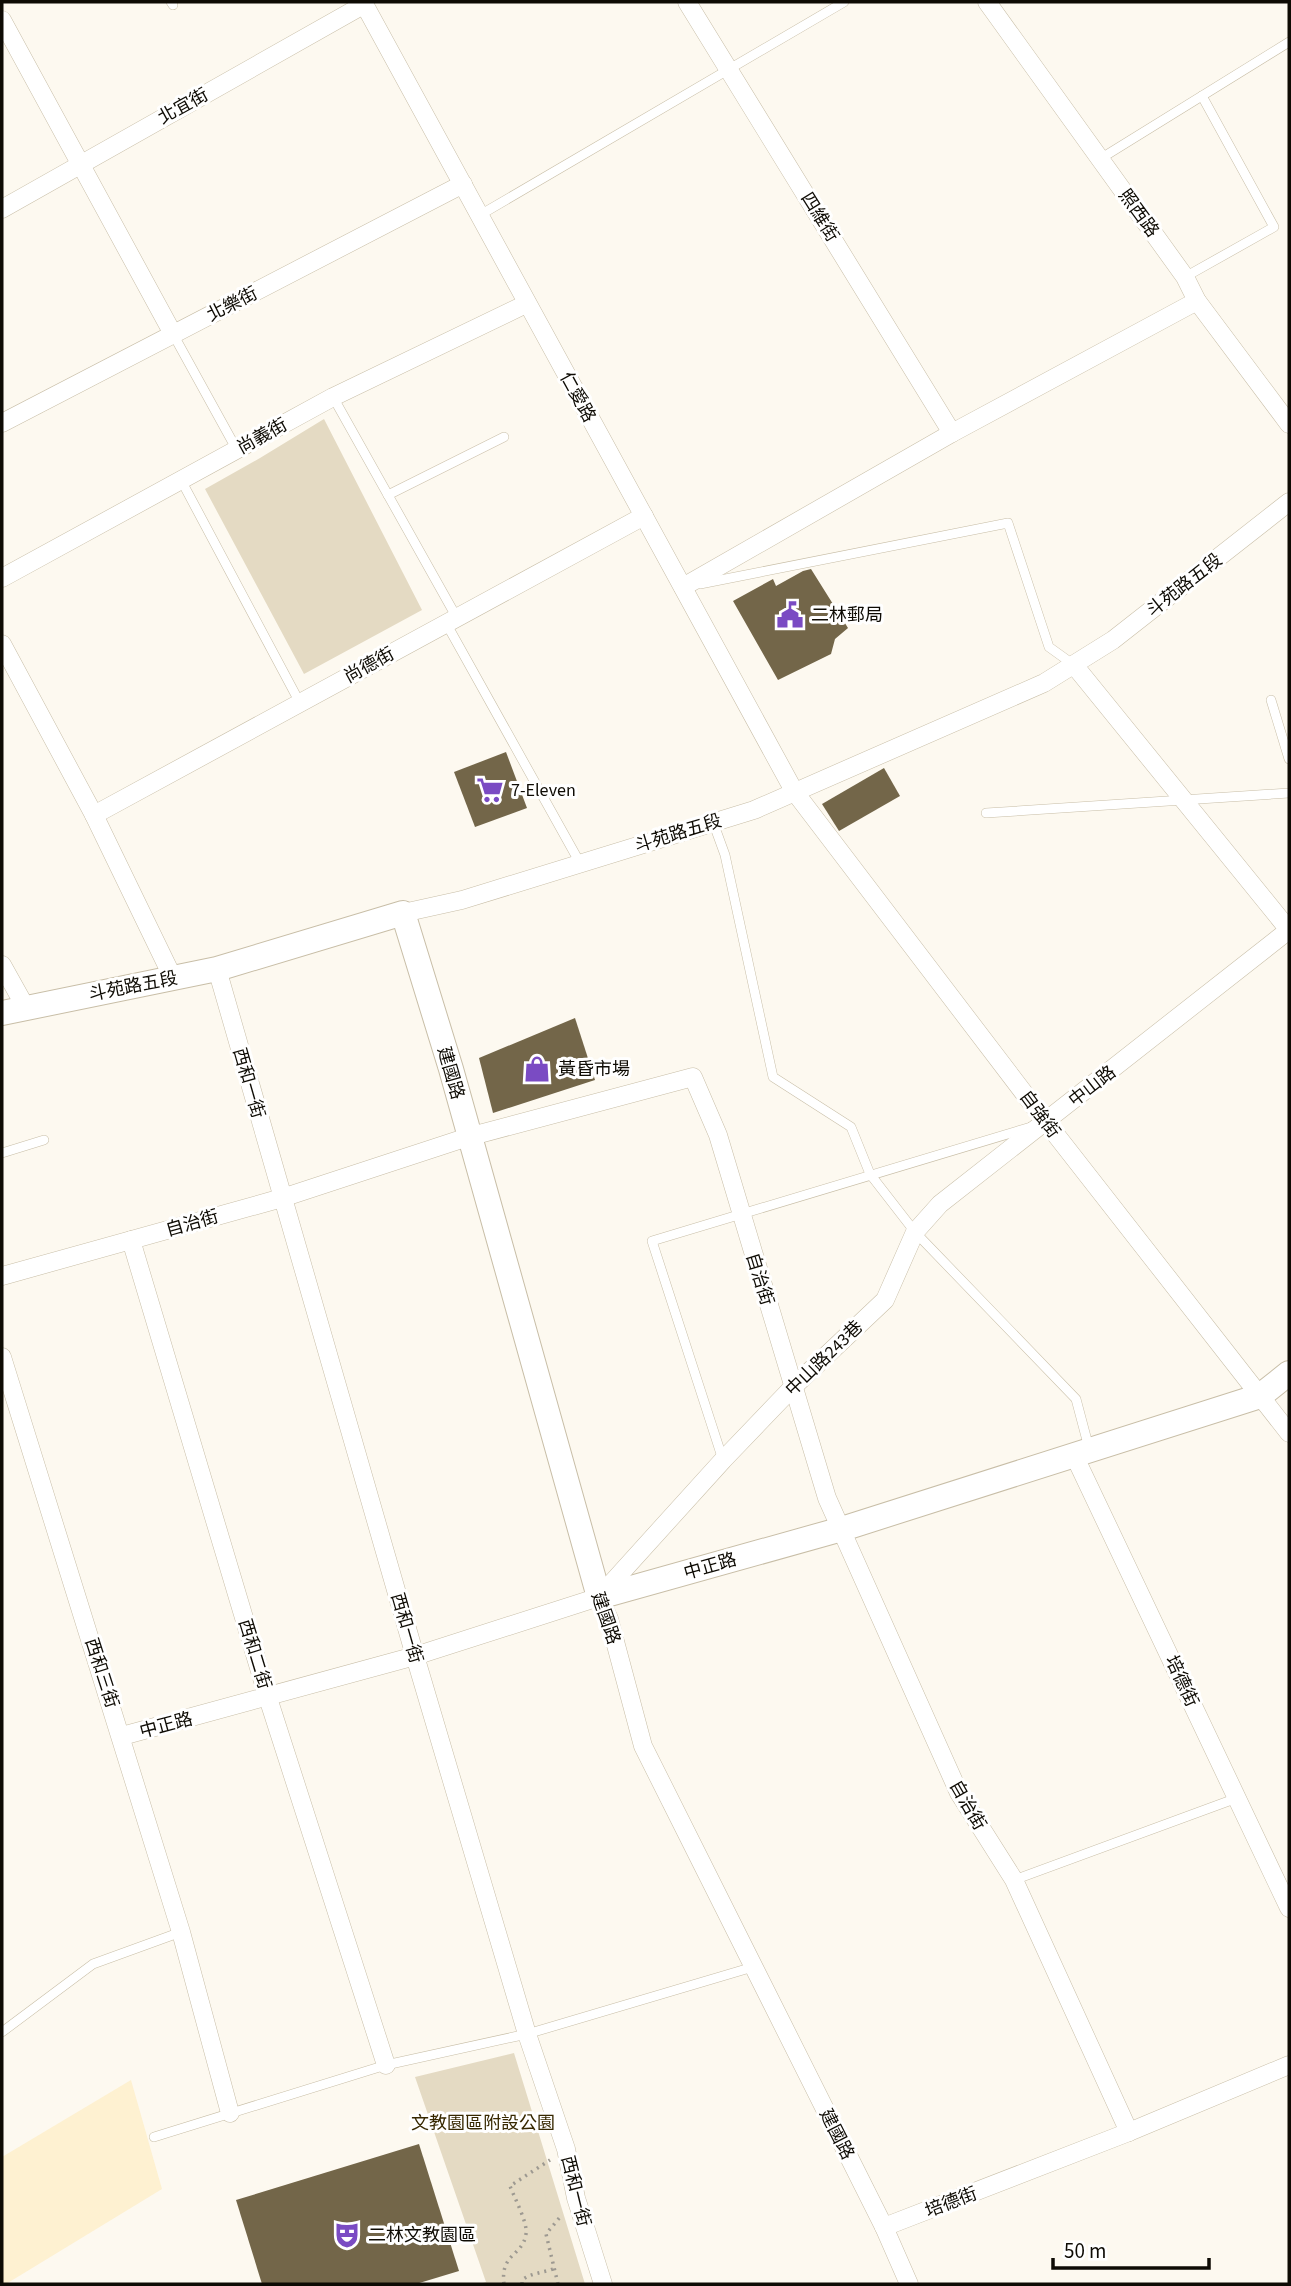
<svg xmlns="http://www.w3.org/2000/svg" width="1291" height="2286" viewBox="0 0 1291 2286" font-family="'Source Sans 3','Noto Sans TC',sans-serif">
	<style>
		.built { fill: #fef1d1 }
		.green { fill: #e4dac3 }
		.building { fill: #736649 }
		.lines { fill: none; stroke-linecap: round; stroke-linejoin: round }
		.lane-casing { stroke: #c8bea7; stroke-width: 10 }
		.street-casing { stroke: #c8bea7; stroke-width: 19 }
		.secondary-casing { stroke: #c8bea7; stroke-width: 26 }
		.path { stroke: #9d9991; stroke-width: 3.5; stroke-dasharray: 2 5; stroke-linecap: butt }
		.lane { stroke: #fff; stroke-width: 9 }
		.street { stroke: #fff; stroke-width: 18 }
		.secondary { stroke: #fff; stroke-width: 24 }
		.labels { text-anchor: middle; stroke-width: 6; stroke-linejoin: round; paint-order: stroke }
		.street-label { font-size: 18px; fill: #0e0b04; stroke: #fff }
		.poi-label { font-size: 18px; fill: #0e0b04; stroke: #fff; text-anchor: start }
		.park-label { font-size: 18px; fill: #372800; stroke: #fff }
	</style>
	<rect width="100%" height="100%" fill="#fdf9f0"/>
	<!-- built -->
	<path class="built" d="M131 2080 162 2189 6 2284H2V2157Z"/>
	<!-- green -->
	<g class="green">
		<path d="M324 419 422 610 304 674 205 489 260 458Z"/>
		<path d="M514 2053 585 2284H479L486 2282 415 2077Z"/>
	</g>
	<!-- building -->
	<g class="building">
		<path d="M811 569 848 628 835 639 831 654 778 680 733 601 773 579 776 586 803 571Z"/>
		<path d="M506 752 527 808 475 827 454 772Z"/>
		<path d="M884 768 900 796 839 831 822 804Z"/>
		<path d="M575 1018 595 1080 493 1113 479 1058Z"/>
		<path d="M419 2144 459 2271 416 2284H262L236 2200Z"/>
	</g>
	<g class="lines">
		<!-- lane casing -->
		<g class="lane-casing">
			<g id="lane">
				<path d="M171 2 173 5"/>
				<path d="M1100 159 1289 42"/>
				<path d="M480 215 844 2"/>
				<path d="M1185 277 1274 227 1202 96"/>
				<path d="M173 334 237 450"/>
				<path d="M333 397 457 618"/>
				<path d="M181 480 300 703"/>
				<path d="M388 495 504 437"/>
				<path d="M700 584 1008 523 1049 647 1074 665"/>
				<path d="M446 623 580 863"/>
				<path d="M1271 700 1289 759"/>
				<path d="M986 813 1289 793"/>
				<path d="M713 822 725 855 773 1077 851 1127 870 1174 915 1232 1076 1399 1089 1448"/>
				<path d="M2 1153 44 1140"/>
				<path d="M723 1460 652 1241 1031 1127"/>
				<path d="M1014 1880 1237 1798"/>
				<path d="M2 2032 93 1964 181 1932"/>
				<path d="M154 2137 386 2065 527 2034 753 1967"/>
			</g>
		</g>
		<!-- street casing -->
		<g class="street-casing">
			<g id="street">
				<path d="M363 2 794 791 1046 1122 1289 1433"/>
				<path d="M687 2 952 433"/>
				<path d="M987 2 1185 277 1197 301 1289 424"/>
				<path d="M2 20 173 334"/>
				<path d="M2 209 365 4"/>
				<path d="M2 423 463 184"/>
				<path d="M2 578 333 397 526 304"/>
				<path d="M683 587 952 433 1197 301"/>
				<path d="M2 644 94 815 173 978"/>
				<path d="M1074 665 1289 930"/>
				<path d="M94 815 644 516"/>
				<path d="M403 913 462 900 754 810 1044 683 1113 640 1289 502"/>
				<path d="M2 965 26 1008"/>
				<path d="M217 969 415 1656 527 2034 566 2149 576 2198 603 2284"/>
				<path d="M131 1240 268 1698 386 2065"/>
				<path d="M2 1276 282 1198 468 1137 693 1077 718 1135 827 1498 959 1793 1014 1880 1129 2132"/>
				<path d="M2 1357 181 1932 230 2113"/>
				<path d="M1074 1455 1289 1908"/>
				<path d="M599 1597 609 1619 643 1746 884 2227 909 2284"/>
				<path d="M122 1736 415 1656 599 1597 723 1460 793 1387 885 1300 915 1232 940 1204 1289 930"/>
				<path d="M884 2227 1129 2132 1289 2065"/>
			</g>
		</g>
		<!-- secondary casing -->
		<g class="secondary-casing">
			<path id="secondary" d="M2 1013 217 969 403 913 451 1069 599 1597 842 1529 1260 1396 1289 1373"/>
		</g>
		<!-- path -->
		<g class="path">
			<path d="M504 2284C500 2253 523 2256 526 2234 528 2223 514 2197 510 2186L550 2160"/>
			<path d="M522 2284V2280C531 2273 542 2273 553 2269"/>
			<path d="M558 2284 546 2234 561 2216"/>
		</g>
		<!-- lane -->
		<use href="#lane" class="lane"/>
		<!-- street -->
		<use href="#street" class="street"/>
		<!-- secondary -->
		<use href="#secondary" class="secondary"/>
	</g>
	<!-- icons -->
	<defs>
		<g id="civic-bare" transform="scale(2.1)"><path d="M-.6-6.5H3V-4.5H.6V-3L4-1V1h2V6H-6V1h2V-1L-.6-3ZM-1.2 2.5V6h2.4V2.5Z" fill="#7a4bc3" stroke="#fff" stroke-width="2.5" paint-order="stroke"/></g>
		<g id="supermarket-bare" transform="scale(2.1)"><path d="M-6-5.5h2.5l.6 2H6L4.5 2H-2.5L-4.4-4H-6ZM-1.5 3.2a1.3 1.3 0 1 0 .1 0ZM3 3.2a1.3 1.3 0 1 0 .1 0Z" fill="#7a4bc3" stroke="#fff" stroke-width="2.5" paint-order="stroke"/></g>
		<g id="shop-bare" transform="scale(2.1)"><path d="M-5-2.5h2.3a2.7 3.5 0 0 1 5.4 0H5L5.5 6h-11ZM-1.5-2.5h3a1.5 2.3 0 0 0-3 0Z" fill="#7a4bc3" stroke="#fff" stroke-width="2.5" paint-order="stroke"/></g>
		<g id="theatre-bare" transform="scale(2.1)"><path d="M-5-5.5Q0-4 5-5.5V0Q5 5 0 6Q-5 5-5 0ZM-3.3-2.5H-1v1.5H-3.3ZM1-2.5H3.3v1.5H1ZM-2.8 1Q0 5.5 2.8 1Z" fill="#7a4bc3" stroke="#fff" stroke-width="2.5" paint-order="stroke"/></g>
	</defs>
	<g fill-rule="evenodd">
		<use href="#civic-bare" x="790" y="615"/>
		<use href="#supermarket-bare" x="490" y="790"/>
		<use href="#shop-bare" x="537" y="1069"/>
		<use href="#theatre-bare" x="347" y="2235"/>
	</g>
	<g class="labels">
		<!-- street labels -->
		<g class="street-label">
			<text transform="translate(183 106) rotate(-29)" y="6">北宜街</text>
			<text transform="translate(1139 213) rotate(54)" y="6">照西路</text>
			<text transform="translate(820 217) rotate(58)" y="6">四維街</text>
			<text transform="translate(232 304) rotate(-27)" y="6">北樂街</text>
			<text transform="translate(578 397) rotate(61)" y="6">仁愛路</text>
			<text transform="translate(262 436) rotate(-29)" y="6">尚義街</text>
			<text transform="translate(1184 585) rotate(-38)" y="6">斗苑路五段</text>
			<text transform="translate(369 665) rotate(-29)" y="6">尚德街</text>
			<text transform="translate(678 833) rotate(-17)" y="6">斗苑路五段</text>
			<text transform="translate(133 986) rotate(-11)" y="6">斗苑路五段</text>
			<text transform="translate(451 1073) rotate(74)" y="6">建國路</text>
			<text transform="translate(249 1083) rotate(74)" y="6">西和一街</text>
			<text transform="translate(1092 1086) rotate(-38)" y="6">中山路</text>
			<text transform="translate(1040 1114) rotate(53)" y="6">自強街</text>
			<text transform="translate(192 1223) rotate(-16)" y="6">自治街</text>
			<text transform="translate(760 1279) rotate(73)" y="6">自治街</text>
			<text transform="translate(824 1358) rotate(-44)" y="6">中山路243巷</text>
			<text transform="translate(710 1566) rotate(-16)" y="6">中正路</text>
			<text transform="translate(606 1618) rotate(71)" y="6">建國路</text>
			<text transform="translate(407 1628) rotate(74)" y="6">西和一街</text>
			<text transform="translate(255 1654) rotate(73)" y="6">西和二街</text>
			<text transform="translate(102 1673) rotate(72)" y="6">西和三街</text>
			<text transform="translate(1182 1681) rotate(65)" y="6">培德街</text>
			<text transform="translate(166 1725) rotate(-15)" y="6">中正路</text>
			<text transform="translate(968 1805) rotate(60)" y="6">自治街</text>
			<text transform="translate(837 2134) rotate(63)" y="6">建國路</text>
			<text transform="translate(576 2191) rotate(76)" y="6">西和一街</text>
			<text transform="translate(951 2202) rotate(-21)" y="6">培德街</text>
		</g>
		<!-- poi labels -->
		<g class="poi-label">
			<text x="811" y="621">二林郵局</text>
			<text x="511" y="796">7-Eleven</text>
			<text x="558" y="1075">黃昏市場</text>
			<text x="368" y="2241">二林文教園區</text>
		</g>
		<!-- park labels -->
		<g class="park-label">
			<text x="483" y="2129">文教園區附設公園</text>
		</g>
	</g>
	<!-- border -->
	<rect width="1291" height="2286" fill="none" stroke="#0e0b04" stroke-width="7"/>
	<!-- scale -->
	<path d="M1053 2258v10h156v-10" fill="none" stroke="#0e0b04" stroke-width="3.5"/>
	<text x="1064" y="2258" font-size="21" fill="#0e0b04" stroke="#ffffff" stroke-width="5" paint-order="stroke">50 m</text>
</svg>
